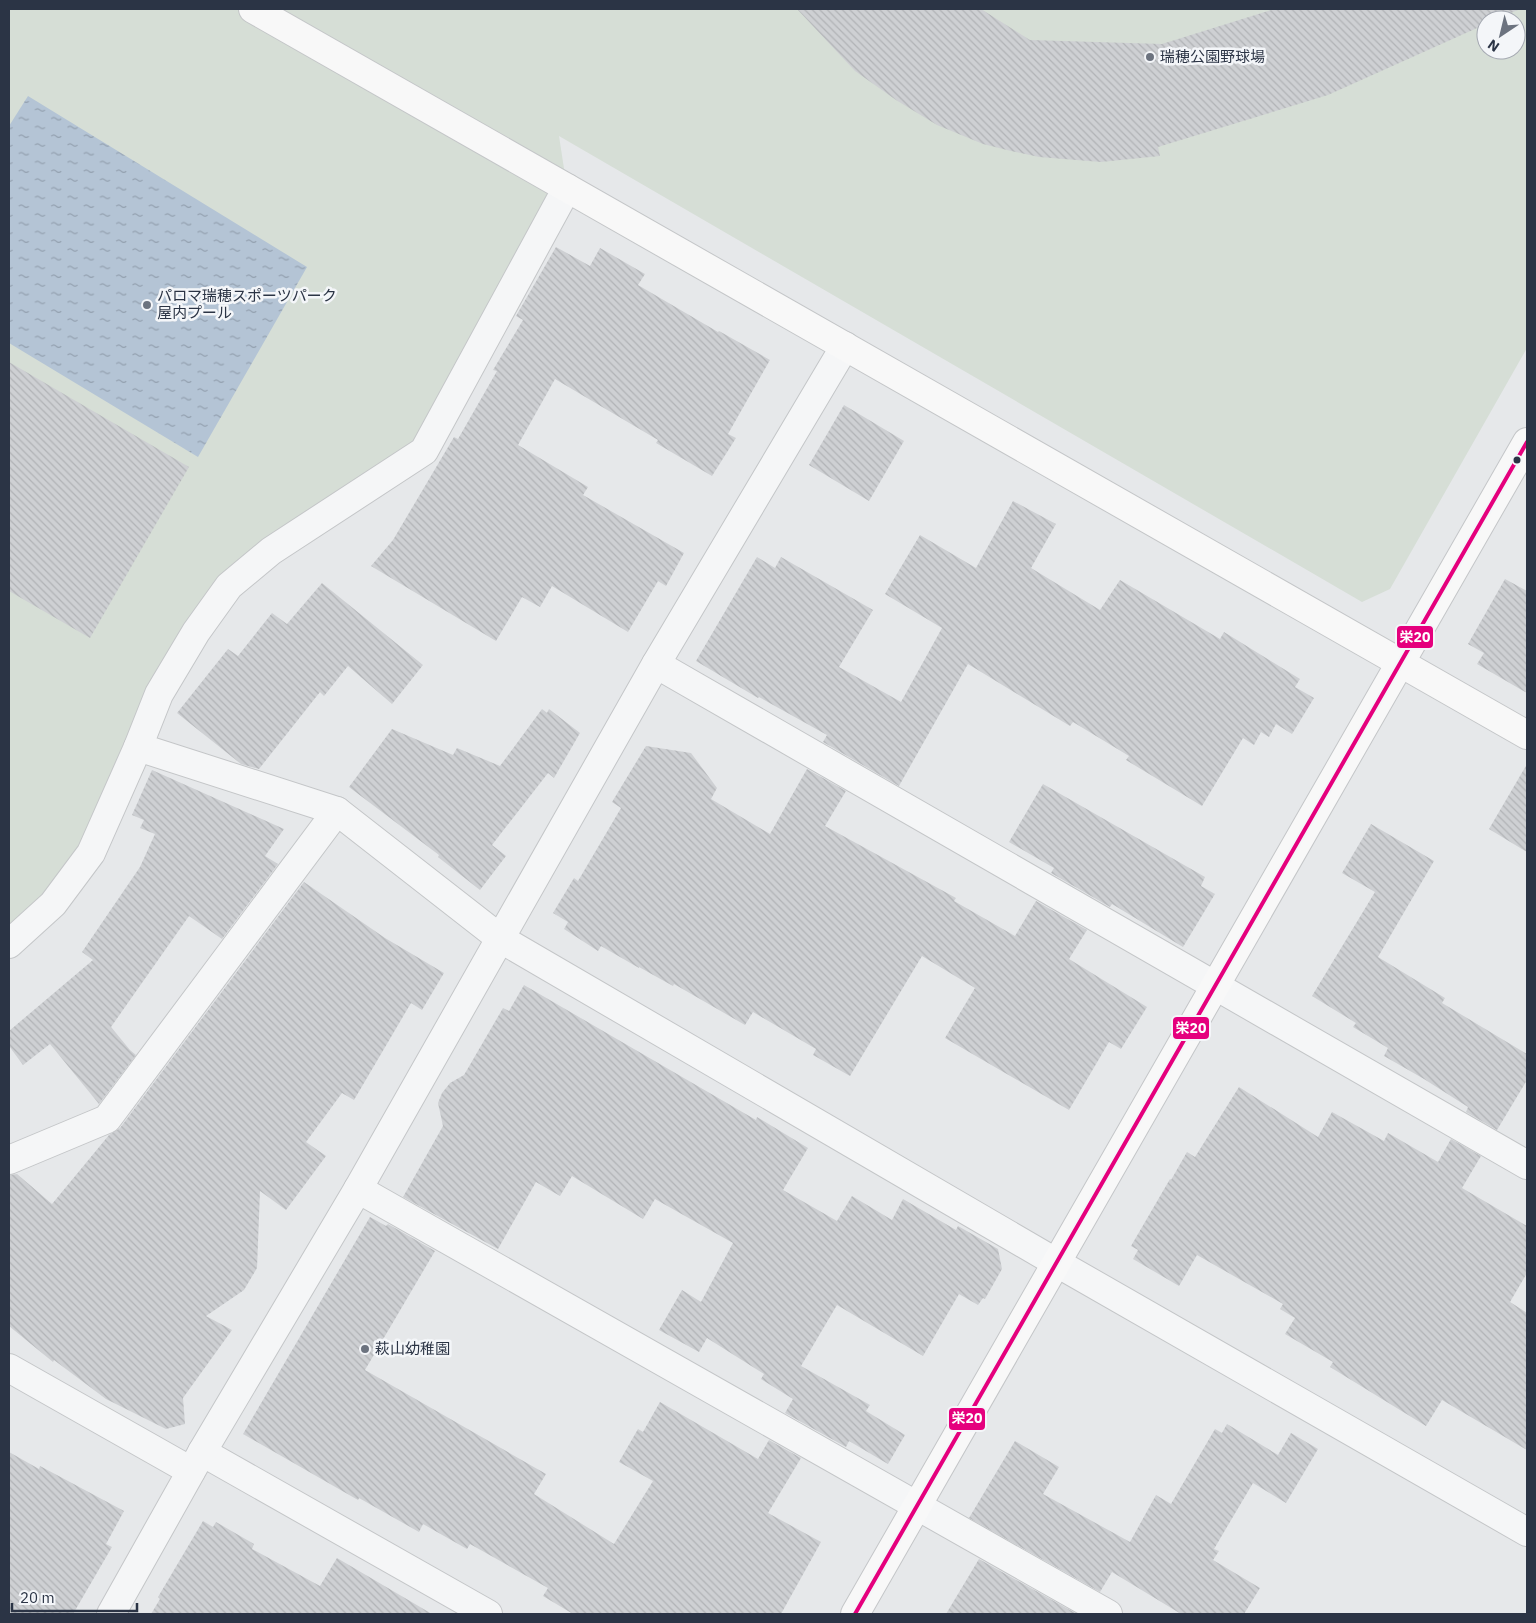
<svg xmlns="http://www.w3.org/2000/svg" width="1536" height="1623" viewBox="0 0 1536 1623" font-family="'IBM Plex Sans','Noto Sans JP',sans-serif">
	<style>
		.park { fill: #d6ded6; fill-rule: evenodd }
		.water { fill: url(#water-ripples) }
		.building { fill: url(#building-back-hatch) }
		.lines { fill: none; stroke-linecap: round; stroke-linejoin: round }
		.street-casing { stroke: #c4c6c8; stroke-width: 30 }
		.secondary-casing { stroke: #c4c6c8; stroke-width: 30 }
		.street { stroke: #f5f6f7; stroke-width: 28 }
		.secondary { stroke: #f8f8f8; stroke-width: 28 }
		.bus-1-casing { stroke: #f4f6f9; stroke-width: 8 }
		.bus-1 { stroke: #e5007d; stroke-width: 4 }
		.poi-dot { fill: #6c737f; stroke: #f4f6f9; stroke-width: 2 }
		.bus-dot { fill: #2b3445; stroke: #f4f6f9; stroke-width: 2 }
		.labels { text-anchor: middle; stroke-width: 5; stroke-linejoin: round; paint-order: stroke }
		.poi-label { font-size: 15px; fill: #2b3445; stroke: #f4f6f9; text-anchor: start }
		.line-badge { stroke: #f4f6f9; stroke-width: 2 }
		.badge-label { font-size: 14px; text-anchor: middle; font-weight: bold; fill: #fff }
	</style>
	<defs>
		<pattern id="water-ripples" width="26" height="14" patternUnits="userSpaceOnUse" patternTransform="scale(1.25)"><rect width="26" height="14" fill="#b4c4d5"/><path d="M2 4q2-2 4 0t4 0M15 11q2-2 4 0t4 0" fill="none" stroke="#93a0af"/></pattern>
		<pattern id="building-back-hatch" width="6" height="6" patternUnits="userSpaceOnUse" patternTransform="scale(1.25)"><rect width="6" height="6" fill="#ced0d3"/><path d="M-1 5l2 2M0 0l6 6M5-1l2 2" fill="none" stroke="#b1b3b6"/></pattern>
	</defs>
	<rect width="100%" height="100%" fill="#e6e8ea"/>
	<!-- park -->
	<path class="park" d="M9 9H1527V348L1390 589 1362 602 559 136 567 188 424 451 229 586 91 853 9 944ZM1486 20H1516V50H1486Z"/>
	<!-- water -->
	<path class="water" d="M28 96 307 267 198 457 9 343V126Z"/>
	<!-- building -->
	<g class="building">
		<path d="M797 9H981L1030 40 1162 44 1274 9H1520L1495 20H1486V24L1328 95 1158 147 1160 156 1101 162 1039 157 1011 151 983 144 937 125 896 100 855 71Z"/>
		<path d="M556 247 590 266 600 248 645 274 638 285 718 332 719 331 770 360 728 434 736 438 712 476 656 443 658 440 555 379 518 445 588 487 583 495 684 553 666 586 658 581 628 632 552 586 540 607 522 597 496 641 371 566 393 540 454 437 458 439 497 371 493 370 523 320 516 316Z"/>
		<path d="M9 362 189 467 90 638 9 591Z"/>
		<path d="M844 405 904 441 869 501 809 465Z"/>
		<path d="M1013 501 1056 524 1031 568 1100 610 1120 580 1220 639 1224 632 1300 679 1295 687 1314 698 1292 734 1276 724 1269 737 1261 732 1254 745 1243 738 1202 806 1126 760 1129 756 1073 722 1070 726 968 664 899 786 823 742 827 735 759 697 758 698 696 661 757 557 775 568 781 557 873 610 839 667 901 702 942 628 885 594 920 535 976 568Z"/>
		<path d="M1505 579 1527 591V693L1477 664 1484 653 1468 644Z"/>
		<path d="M322 583 423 665 392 704 348 666 324 696 320 692 259 769 241 764 177 713 228 649 238 656 272 613 287 624Z"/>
		<path d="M542 709 547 713 549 709 580 733 554 778 548 773 492 845 506 856 480 890 438 857 439 855 349 787 392 729 453 755 457 748 500 766Z"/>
		<path d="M646 746 691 753 717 788 711 799 770 834 807 769 846 791 825 826 956 898 954 901 1015 936 1036 901 1087 930 1069 959 1147 1007 1121 1049 1109 1042 1069 1110 945 1038 975 988 922 956 850 1076 813 1055 816 1049 753 1012 745 1025 674 984 673 986 639 967V968L601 946 598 951 564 929 568 922 553 913 574 878 578 881 621 808 612 802Z"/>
		<path d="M1527 764V852L1489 829Z"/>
		<path d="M152 770 284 829 265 856 278 864 222 939 189 916 111 1027 130 1050 136 1055 99 1104 50 1044 23 1065 9 1046V1031L93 960 82 952 140 867 155 834 140 828 144 820 132 815Z"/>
		<path d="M1043 784 1205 877 1201 886 1215 894 1183 947 1112 904 1110 907 1051 873 1054 868 1009 842Z"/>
		<path d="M1371 824 1434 861 1378 957 1445 998 1442 1003 1527 1054V1080L1497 1130 1466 1112 1468 1107 1424 1079 1384 1056 1388 1048 1353 1027 1356 1023 1312 996 1375 892 1342 873Z"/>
		<path d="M304 882 385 938 444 973 422 1010 411 1003 354 1100 342 1093 306 1142 326 1156 286 1210 260 1191 257 1268 244 1290 206 1316 232 1330 183 1398 185 1424 166 1429 106 1399 54 1360 53 1362 9 1326V1175L17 1174 52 1204 109 1135 120 1128Z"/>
		<path d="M524 985 756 1120 757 1117 808 1148 783 1190 837 1221 852 1196 892 1220 903 1199 956 1230 958 1226 998 1249 1002 1269 985 1299 983 1298 978 1305 959 1294 923 1356 837 1305 801 1366 870 1405 866 1411 905 1435 888 1464 849 1441 846 1447 785 1413 793 1399 761 1379 764 1374 707 1338 699 1352 659 1330 682 1290 701 1302 733 1243 655 1199 643 1219 572 1176 560 1196 536 1182 498 1249 403 1197 443 1126 438 1103 442 1093 450 1083 464 1075 503 1008 509 1011Z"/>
		<path d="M1239 1087 1318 1137 1332 1112 1384 1141 1388 1133 1438 1162 1451 1139 1481 1156 1462 1188 1527 1226V1273L1510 1302 1527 1313V1450L1442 1400 1426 1426 1330 1367 1333 1362 1285 1334 1295 1318 1280 1309 1283 1304 1197 1255 1179 1286 1133 1259 1138 1250 1131 1246 1170 1179 1171 1180 1187 1152 1195 1157Z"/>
		<path d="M370 1217 386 1226 388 1224 435 1251 365 1370 546 1474 534 1494 614 1544 653 1481 619 1462 638 1429 643 1432 660 1402 758 1459 769 1440 801 1458 768 1513 821 1542 781 1614H573L543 1596 548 1588 470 1544 467 1549 423 1524 419 1532 359 1498 358 1500 243 1434Z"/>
		<path d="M1227 1424 1278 1455 1291 1433 1318 1449 1286 1503 1253 1483 1214 1549 1219 1551 1213 1560 1260 1588 1244 1614H1181L1112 1572 1100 1592 969 1518 1015 1441 1059 1467 1043 1494 1130 1542 1156 1495 1171 1504 1215 1429 1222 1433Z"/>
		<path d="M9 1452 39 1469 40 1466 124 1511 106 1544 112 1547 73 1614H9Z"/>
		<path d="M203 1521 213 1527 216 1522 254 1544 252 1549 320 1586 337 1558 432 1614H151L160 1599 158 1597Z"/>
		<path d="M979 1559 1077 1614H946Z"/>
	</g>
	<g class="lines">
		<!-- street casing -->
		<g class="street-casing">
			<g id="street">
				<path d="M656 664 1527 1165"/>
				<path d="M138 747 337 811 501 939 1057 1263 1527 1532"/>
				<path d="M9 944 53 904 91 853 138 747 159 694 196 632 229 586 271 551 424 451 567 188"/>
				<path d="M9 1160 107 1119 337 811"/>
				<path d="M358 1189 1108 1614"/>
				<path d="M9 1368 191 1471"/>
				<path d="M202 1452 488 1614"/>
				<path d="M111 1614 202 1452 358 1189 656 664 845 346"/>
			</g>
		</g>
		<!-- secondary casing -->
		<g class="secondary-casing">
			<g id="secondary">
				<path d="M253 9 1527 735"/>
				<path d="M855 1614 1527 442"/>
			</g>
		</g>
		<!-- street -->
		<use href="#street" class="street"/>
		<!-- secondary -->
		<use href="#secondary" class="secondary"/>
		<!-- bus-1 casing -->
		<g class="bus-1-casing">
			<path id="bus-1" d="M855 1614 1527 442"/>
		</g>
		<!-- bus-1 -->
		<use href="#bus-1" class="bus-1"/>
	</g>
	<!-- markers -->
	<g class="poi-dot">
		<circle cx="1150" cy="57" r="5"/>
		<circle cx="147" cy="305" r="5"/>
		<circle cx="365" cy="1349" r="5"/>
	</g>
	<circle class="bus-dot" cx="1517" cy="460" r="4.5"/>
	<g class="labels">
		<!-- poi labels -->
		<g class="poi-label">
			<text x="1160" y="62">瑞穂公園野球場</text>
			<text x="157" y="301">パロマ瑞穂スポーツパーク<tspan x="157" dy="17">屋内プール</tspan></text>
			<text x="375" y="1354">萩山幼稚園</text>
		</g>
	</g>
	<g class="line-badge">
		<rect x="1396" y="625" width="38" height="24" rx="5" fill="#e5007d"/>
		<rect x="1172" y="1016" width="38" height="24" rx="5" fill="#e5007d"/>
		<rect x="948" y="1407" width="38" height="24" rx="5" fill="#e5007d"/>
	</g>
	<g class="badge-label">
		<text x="1415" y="642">栄20</text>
		<text x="1191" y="1033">栄20</text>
		<text x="967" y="1423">栄20</text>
	</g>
	<!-- border -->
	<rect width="1536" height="1623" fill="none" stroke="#2b3445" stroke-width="20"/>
	<!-- north arrow -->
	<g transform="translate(1501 35) rotate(215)"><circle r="24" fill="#f4f6f9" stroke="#a4a8b1"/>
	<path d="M0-4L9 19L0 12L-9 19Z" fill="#6c737f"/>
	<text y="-8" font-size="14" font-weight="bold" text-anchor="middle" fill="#2b3445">N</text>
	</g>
	<!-- scale -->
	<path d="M12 1603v8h125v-8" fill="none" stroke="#2b3445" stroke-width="2.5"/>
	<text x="20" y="1603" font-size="15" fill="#2b3445" stroke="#f4f6f9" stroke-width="4" paint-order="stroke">20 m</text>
</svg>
